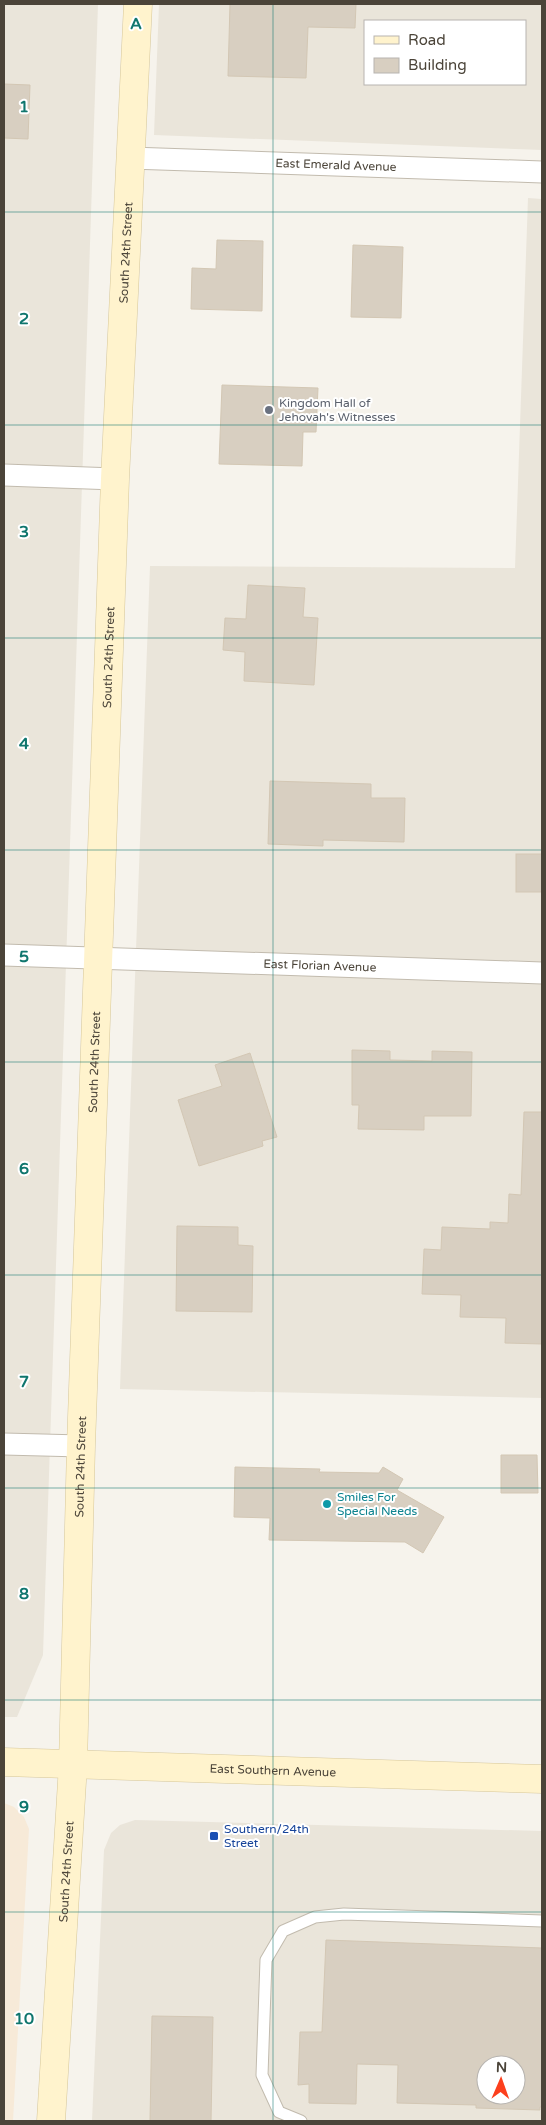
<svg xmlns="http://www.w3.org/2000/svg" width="546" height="2125" viewBox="0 0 546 2125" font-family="'Varela Round',sans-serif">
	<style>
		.residential { fill: #eae5da; fill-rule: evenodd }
		.commercial { fill: #f7ead8 }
		.building { fill: #d8cfc1; stroke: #d3c7b4; fill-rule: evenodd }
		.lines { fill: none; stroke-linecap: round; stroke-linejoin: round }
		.lane-casing { stroke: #c2bbae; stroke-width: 13 }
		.street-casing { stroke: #c2bbae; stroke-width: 23 }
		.secondary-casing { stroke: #d6c79b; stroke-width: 29 }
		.lane { stroke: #fff; stroke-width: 11 }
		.street { stroke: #fff; stroke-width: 21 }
		.secondary { stroke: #fff3cd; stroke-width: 28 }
		.grid { fill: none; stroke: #0f766e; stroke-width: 1; stroke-opacity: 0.55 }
		.worship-dot { fill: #6b7280; stroke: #fff; stroke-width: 2 }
		.culture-dot { fill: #0f9aa8; stroke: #fff; stroke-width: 2 }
		.transit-dot { fill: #1a4fb4; stroke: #fff; stroke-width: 2 }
		.labels { text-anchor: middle; stroke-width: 4; stroke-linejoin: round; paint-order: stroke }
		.street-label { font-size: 12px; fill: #4b4439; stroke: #fff }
		.worship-label { font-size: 12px; fill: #5b616d; stroke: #fff; text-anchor: start }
		.culture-label { font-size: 12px; fill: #0d838f; stroke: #fff; text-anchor: start }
		.transit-label { font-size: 12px; fill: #164399; stroke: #fff; text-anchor: start }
		.grid-label { font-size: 16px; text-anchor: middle; font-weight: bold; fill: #0f766e; stroke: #fff; stroke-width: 4; stroke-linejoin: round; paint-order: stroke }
	</style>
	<rect width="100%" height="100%" fill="#f6f3ec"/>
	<!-- residential -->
	<g class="residential">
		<path d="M4 4H98L43 1655 17 1717H4Z"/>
		<path d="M159 4H542V150L154 135ZM365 21H525V84H365Z"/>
		<path d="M528 198 542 199V1398L120 1389 150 566 515 568Z"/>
		<path d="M135 1820 542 1831V2121H92L104 1850 111 1833 120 1825ZM486 2065H516V2095H486Z"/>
	</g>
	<!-- commercial -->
	<path class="commercial" d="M4 1803 14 1807 24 1817 29 1829 13 2121H4Z"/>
	<!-- building -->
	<g class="building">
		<path d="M230 4H356L355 28 308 27 306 78 228 76Z"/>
		<path d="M4 84 30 85 28 139 4 138Z"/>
		<path d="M217 240 263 241 262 311 191 309 192 268 216 269Z"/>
		<path d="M353 245 403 247 401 318 351 317Z"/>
		<path d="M222 385 318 388 316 432H303L302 466 219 464Z"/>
		<path d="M248 585 305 588 303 617 318 618 314 685 244 681 245 652 223 650 225 618 246 619Z"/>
		<path d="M270 781 371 784V798H405L404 842 323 840V846L268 844Z"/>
		<rect x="516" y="854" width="26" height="38"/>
		<path d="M352 1050 390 1051V1060L432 1061V1051L472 1052 471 1116H424V1130L358 1129 359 1105H352Z"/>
		<path d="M250 1053 277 1137 262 1141 263 1146 199 1166 178 1100 222 1086 215 1065Z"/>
		<path d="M524 1112H542V1344L505 1343 506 1318 460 1317 461 1295 422 1294 424 1249 441 1250 442 1227 490 1229V1222L508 1223 509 1194 521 1195Z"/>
		<path d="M177 1226 238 1227V1245L253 1246 252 1312 176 1311Z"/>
		<path d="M501 1455H537L538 1493H501Z"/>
		<path d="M235 1467 320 1469 319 1472 379 1473 383 1467 403 1479 397 1490 444 1517 423 1553 405 1542 269 1540 270 1518 234 1517Z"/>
		<path d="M326 1940 542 1948V2107H540V2110L476 2108V2105L397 2103 398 2065 357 2064 356 2104 309 2103V2084L298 2085 300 2032H322ZM486 2065H516V2095H486Z"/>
		<path d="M152 2016 213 2017 211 2121H150Z"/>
	</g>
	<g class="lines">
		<!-- lane casing -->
		<g class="lane-casing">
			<path id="lane" d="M301 2121 279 2112 262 2075 266 1960 283 1931 315 1917 344 1914 542 1921"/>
		</g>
		<!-- street casing -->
		<g class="street-casing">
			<g id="street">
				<path id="s1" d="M130 158 542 172"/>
				<path d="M4 475 115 479"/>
				<path id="s2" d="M4 955 542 973"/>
				<path d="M4 1444 81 1446"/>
			</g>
		</g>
		<!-- secondary casing -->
		<g class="secondary-casing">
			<g id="secondary">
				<path id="s3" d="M4 1762 542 1779"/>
				<path id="s4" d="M51 2121 73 1765 81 1446 115 479 138 4"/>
			</g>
		</g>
		<!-- lane -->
		<use href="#lane" class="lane"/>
		<!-- street -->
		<use href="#street" class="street"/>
		<!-- secondary -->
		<use href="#secondary" class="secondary"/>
	</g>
	<!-- grid -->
	<path class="grid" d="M273 4V2121M4 212H542M4 425H542M4 638H542M4 850H542M4 1062H542M4 1275H542M4 1488H542M4 1700H542M4 1912H542"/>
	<!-- markers -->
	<circle class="worship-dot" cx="269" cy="410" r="5"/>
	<circle class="culture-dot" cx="327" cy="1504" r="5"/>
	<rect class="transit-dot" x="209" y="1831" width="10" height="10" rx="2.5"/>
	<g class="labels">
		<!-- street labels -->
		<g class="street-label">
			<text dy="4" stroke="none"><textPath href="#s1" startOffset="206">East Emerald Avenue</textPath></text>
			<text dy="4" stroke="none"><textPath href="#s4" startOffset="1870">South 24th Street</textPath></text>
			<text dy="4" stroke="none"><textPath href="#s4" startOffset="1465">South 24th Street</textPath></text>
			<text dy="4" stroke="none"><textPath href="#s2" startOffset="316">East Florian Avenue</textPath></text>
			<text dy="4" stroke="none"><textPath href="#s4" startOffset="1060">South 24th Street</textPath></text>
			<text dy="4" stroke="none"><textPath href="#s4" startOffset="655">South 24th Street</textPath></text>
			<text dy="4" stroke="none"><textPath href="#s3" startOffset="269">East Southern Avenue</textPath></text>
			<text dy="4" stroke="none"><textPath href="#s4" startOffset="250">South 24th Street</textPath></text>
		</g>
		<!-- worship labels -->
		<g class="worship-label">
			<text x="279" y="407">Kingdom Hall of<tspan x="279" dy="14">Jehovah's Witnesses</tspan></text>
		</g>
		<!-- culture labels -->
		<g class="culture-label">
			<text x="337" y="1501">Smiles For<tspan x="337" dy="14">Special Needs</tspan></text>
		</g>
		<!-- transit labels -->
		<g class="transit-label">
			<text x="224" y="1833">Southern/24th<tspan x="224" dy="14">Street</tspan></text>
		</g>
	</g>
	<g class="grid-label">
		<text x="136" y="29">A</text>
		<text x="24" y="112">1</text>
		<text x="24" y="324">2</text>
		<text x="24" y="537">3</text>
		<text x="24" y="749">4</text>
		<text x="24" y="962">5</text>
		<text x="24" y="1174">6</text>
		<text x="24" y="1387">7</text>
		<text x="24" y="1599">8</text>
		<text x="24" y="1812">9</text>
		<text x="24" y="2024">10</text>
	</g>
	<!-- border -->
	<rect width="546" height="2125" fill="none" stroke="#4b4439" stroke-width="10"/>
	<!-- legend -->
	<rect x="364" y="20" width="162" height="65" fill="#ffffff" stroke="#b7b4b0"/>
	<rect x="374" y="36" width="25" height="8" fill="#fff3cd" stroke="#b7b4b0"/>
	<text x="408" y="45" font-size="15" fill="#4b4439">Road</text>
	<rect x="374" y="58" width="25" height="15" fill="#d8cfc1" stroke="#b7b4b0"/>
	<text x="408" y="70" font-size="15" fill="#4b4439">Building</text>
	<!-- north arrow -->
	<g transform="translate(501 2080) rotate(2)"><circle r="24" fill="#ffffff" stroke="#b7b4b0"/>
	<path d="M0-4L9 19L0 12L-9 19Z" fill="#fc3f1d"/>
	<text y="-8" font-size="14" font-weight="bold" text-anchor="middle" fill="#4b4439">N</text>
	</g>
</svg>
